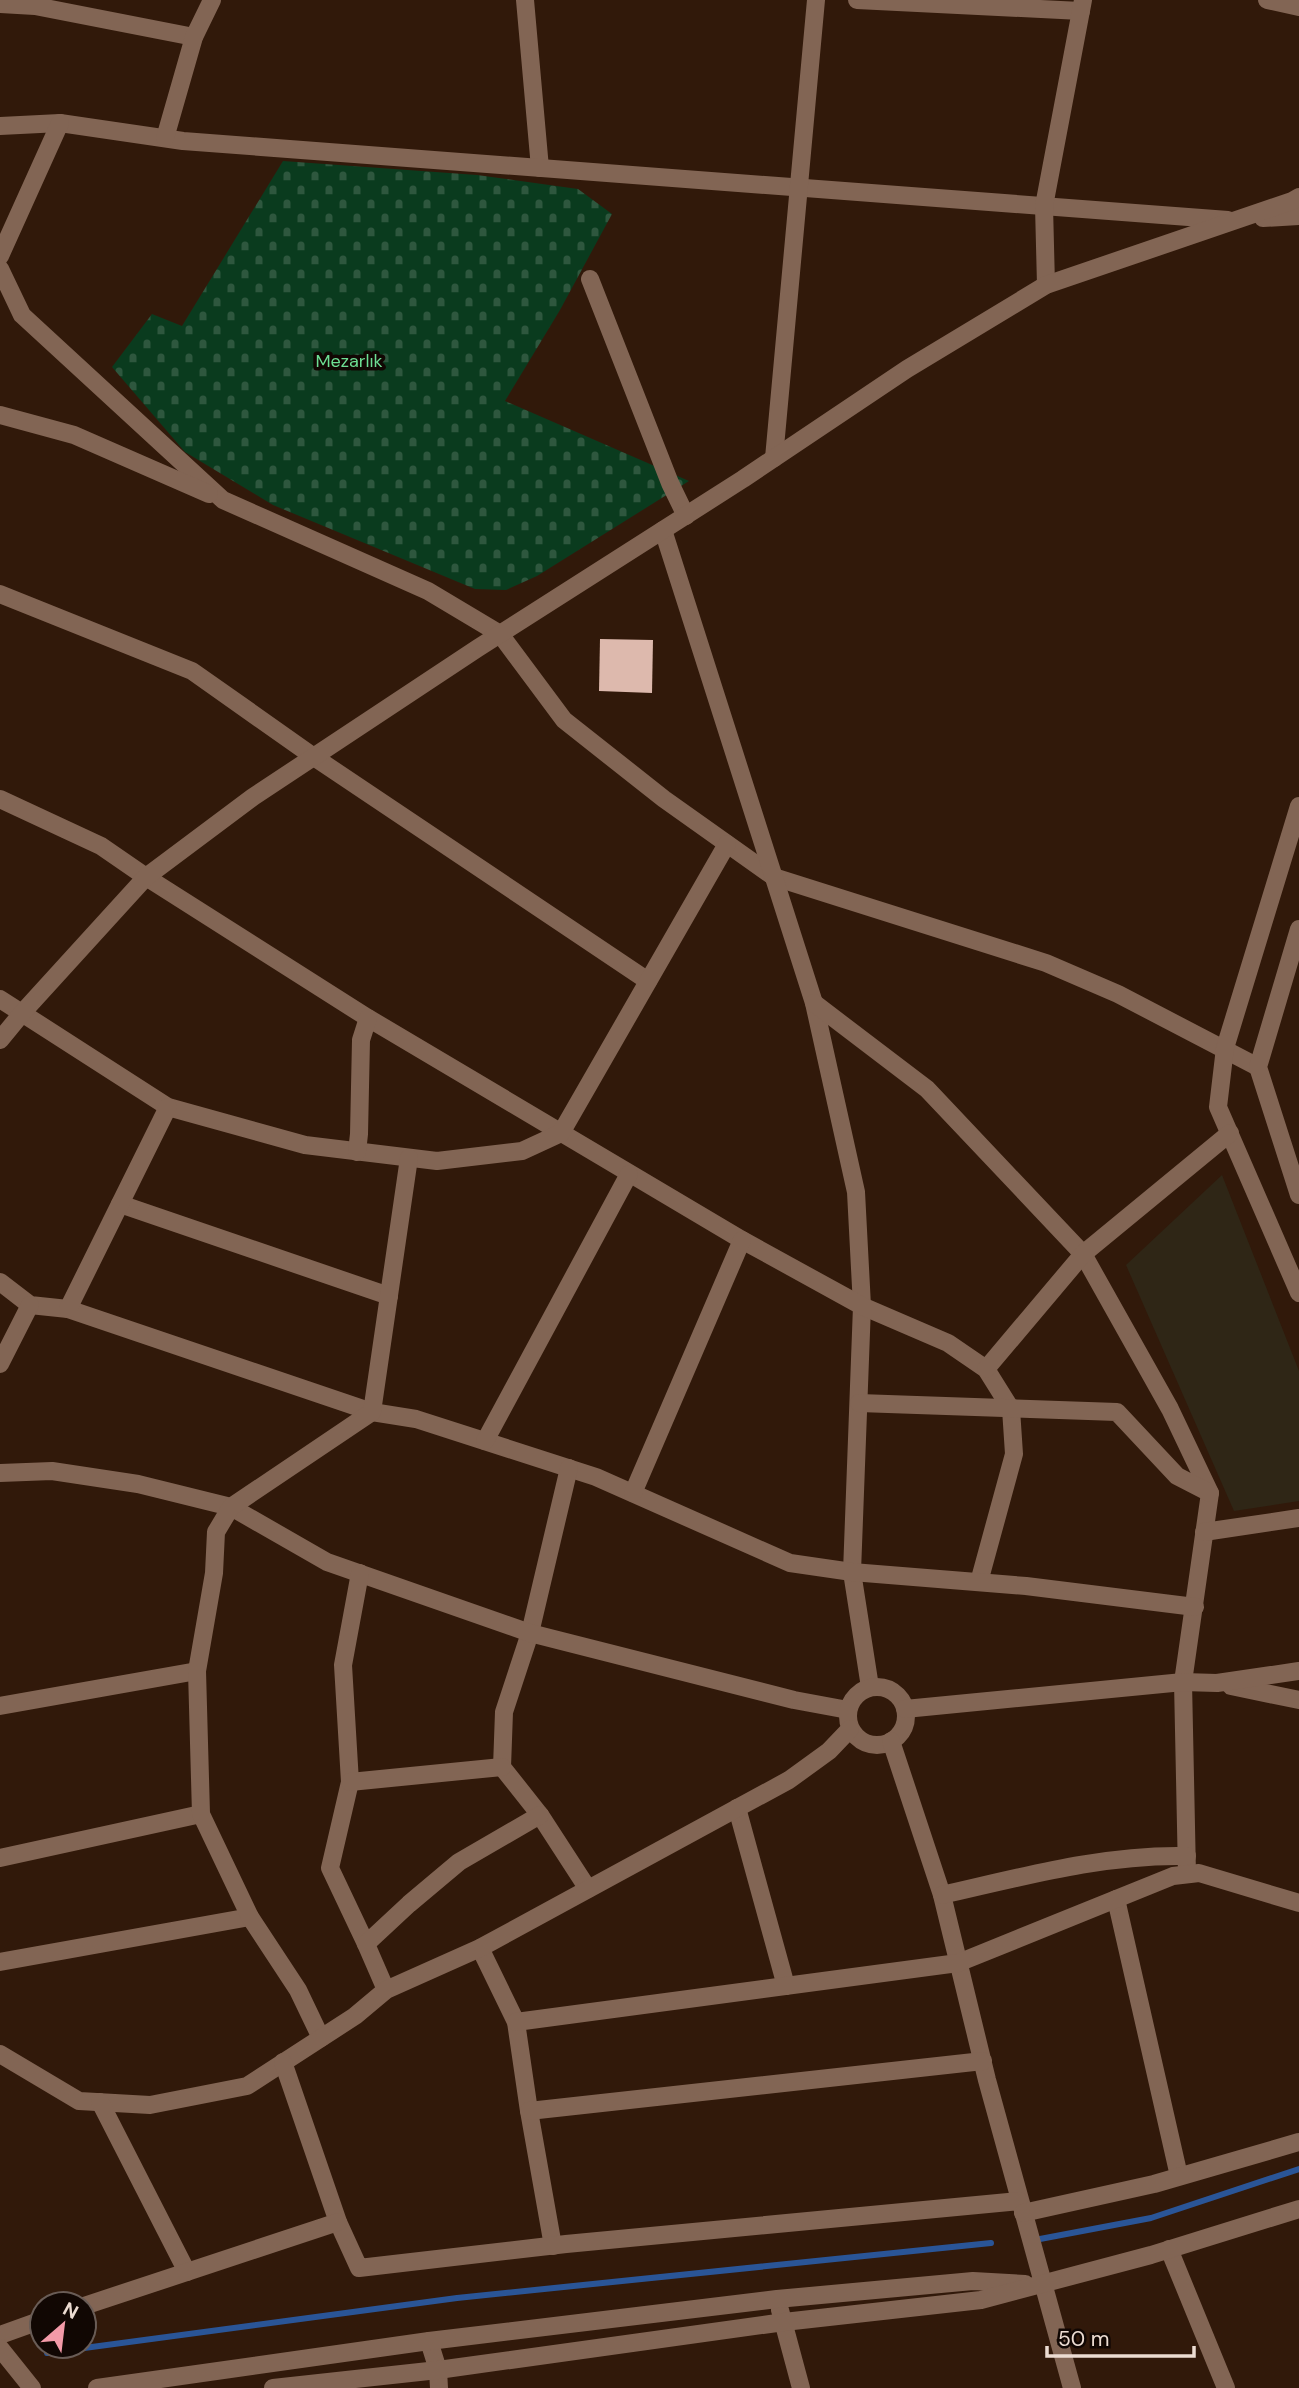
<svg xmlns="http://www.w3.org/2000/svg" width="1299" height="2388" viewBox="0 0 1299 2388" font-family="'DM Sans',sans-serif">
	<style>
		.education { fill: #2f2616 }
		.cemetery { fill: url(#cemetery-stones) }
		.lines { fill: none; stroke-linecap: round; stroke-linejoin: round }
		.stream { stroke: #2a5597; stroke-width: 6 }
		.building { fill: #ddb9ad }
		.minor { stroke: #826554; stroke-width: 18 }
		.labels { text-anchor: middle; stroke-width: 7; stroke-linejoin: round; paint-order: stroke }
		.park-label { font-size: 18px; fill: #6ddf94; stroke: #110703 }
	</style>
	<defs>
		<pattern id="cemetery-stones" width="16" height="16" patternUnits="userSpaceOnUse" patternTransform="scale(1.75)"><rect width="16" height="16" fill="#0a3b1e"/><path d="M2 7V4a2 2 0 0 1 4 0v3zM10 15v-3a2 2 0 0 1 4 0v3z" fill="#2e573e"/></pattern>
	</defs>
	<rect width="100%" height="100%" fill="#31190a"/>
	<!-- education -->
	<path class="education" d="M1222 1175 1299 1371V1501L1234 1511 1126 1265Z"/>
	<!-- cemetery -->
	<path class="cemetery" d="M283 161 477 175 578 189 612 214 560 310 505 401 689 481 537 576 506 590 475 589 273 505 185 452 112 367 152 314 182 326Z"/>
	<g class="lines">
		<!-- stream -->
		<g class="stream">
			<path d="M1040 2239 1151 2218 1299 2169"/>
			<path d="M47 2353 457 2298 991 2243"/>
		</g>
	</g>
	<!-- building -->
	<path class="building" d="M600 639 653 640 652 693 599 691Z"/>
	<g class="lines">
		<!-- minor -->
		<g class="minor">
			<path d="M525 0 540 168"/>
			<path d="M857 0 1081 11"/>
			<path d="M1267 0 1299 7"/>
			<path d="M0 4 35 6 194 37"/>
			<path d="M0 126 60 123 183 141 1228 220"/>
			<path d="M165 138 194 37 212 0"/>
			<path d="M1263 218 1299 216"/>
			<path d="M0 256 60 123"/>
			<path d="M0 269 22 315 223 500 428 591 500 634 564 720 664 799 774 877 1046 963 1118 994 1258 1067"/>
			<path d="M590 279 670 483 686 516"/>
			<path d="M1046 285 1044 206 1083 0"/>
			<path d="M0 415 74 435 209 494"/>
			<path d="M774 458 816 0"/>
			<path d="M663 530 814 1003 856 1192 862 1306 852 1572 870 1687"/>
			<path d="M0 594 192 671 314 757 648 981"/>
			<path d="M0 799 101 846 146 877 368 1018 742 1240 862 1306 948 1343 986 1369 1011 1409 1014 1454 979 1582"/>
			<path d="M1299 806 1225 1048 1218 1107 1299 1293"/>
			<path d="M1299 929 1258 1067 1299 1195"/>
			<path d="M0 999 168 1107 305 1145 437 1161 522 1151 561 1133 727 844"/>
			<path d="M814 1003 927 1089 1083 1254 1170 1409 1210 1493 1183 1682 1187 1874"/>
			<path d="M0 1040 23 1012 146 877 253 797 478 648 743 479 907 369 1046 285 1292 201 1299 197"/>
			<path d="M357 1152 359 1134 361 1040 368 1018"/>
			<path d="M120 1204 389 1296"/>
			<path d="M0 1282 30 1305 68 1309 372 1412 416 1419 596 1477 790 1563 852 1572 1026 1586 1195 1607"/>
			<path d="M68 1309 168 1107"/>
			<path d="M0 1364 30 1305"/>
			<path d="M986 1369 1083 1254 1230 1133"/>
			<path d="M859 1403 1117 1412 1177 1476 1210 1493"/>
			<path d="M485 1441 629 1174"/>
			<path d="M569 1468 530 1633 504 1712 502 1767 540 1815 588 1889"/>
			<path d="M0 1473 52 1471 138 1484 231 1507 327 1562 530 1633 794 1700 848 1710"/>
			<path d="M633 1493 742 1240"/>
			<path d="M1204 1532 1299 1518"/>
			<path d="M360 1573 343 1665 350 1782 330 1868 366 1944"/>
			<path d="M1231 1686 1299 1700"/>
			<circle cx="877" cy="1716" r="29"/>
			<path d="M0 1706 197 1671"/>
			<path d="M905 1709 1183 1682 1217 1683 1299 1671"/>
			<path d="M891 1741 942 1895 987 2080 1072 2388"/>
			<path d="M350 1782 502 1767"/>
			<path d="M737 1808 786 1986"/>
			<path d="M0 1858 201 1814"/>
			<path d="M942 1895C1022 1877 1103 1854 1187 1856"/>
			<path d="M1116 1899 1179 2176"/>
			<path d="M480 1948 516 2022 529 2111 553 2246"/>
			<path d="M0 1962 250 1917"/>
			<path d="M386 1990 366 1944 409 1904 459 1862 540 1815"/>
			<path d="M516 2022 958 1963 1173 1876 1199 1873 1299 1903"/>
			<path d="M321 2038 298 1990 250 1917 201 1814 197 1671 214 1573 216 1532 231 1507 372 1412 409 1158"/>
			<path d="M0 2054 79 2101 150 2105 247 2086 355 2016 386 1990 480 1948 789 1780 829 1751 850 1729"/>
			<path d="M283 2062 338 2222 359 2268 566 2244 1019 2201"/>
			<path d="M100 2102 187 2272"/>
			<path d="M529 2111 983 2061"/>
			<path d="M1023 2213 1154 2184 1299 2142"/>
			<path d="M1169 2249 1226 2388"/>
			<path d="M84 2306 338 2222"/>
			<path d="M780 2310 801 2388"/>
			<path d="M0 2335 42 2320"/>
			<path d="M429 2341 438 2370 439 2388"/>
			<path d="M0 2348 32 2388"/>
			<path d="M97 2388 429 2341 777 2299 973 2281 1025 2284"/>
			<path d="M273 2388 438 2370 784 2322 981 2300 1151 2255 1299 2209"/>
		</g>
	</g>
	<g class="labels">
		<!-- park labels -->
		<g class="park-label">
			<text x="349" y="367">Mezarlık</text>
		</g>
	</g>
	<!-- north arrow -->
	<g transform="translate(63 2325) rotate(28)"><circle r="33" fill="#110703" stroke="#695c56" stroke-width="2"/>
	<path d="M0-5L12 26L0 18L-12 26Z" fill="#f39aa8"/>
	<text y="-10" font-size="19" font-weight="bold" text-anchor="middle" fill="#ecdcd2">N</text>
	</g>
	<!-- scale -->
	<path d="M1047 2346v10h147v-10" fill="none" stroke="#ecdcd2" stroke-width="3.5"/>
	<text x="1058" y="2346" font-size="21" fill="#ecdcd2" stroke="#110703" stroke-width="5" paint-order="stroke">50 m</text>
</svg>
